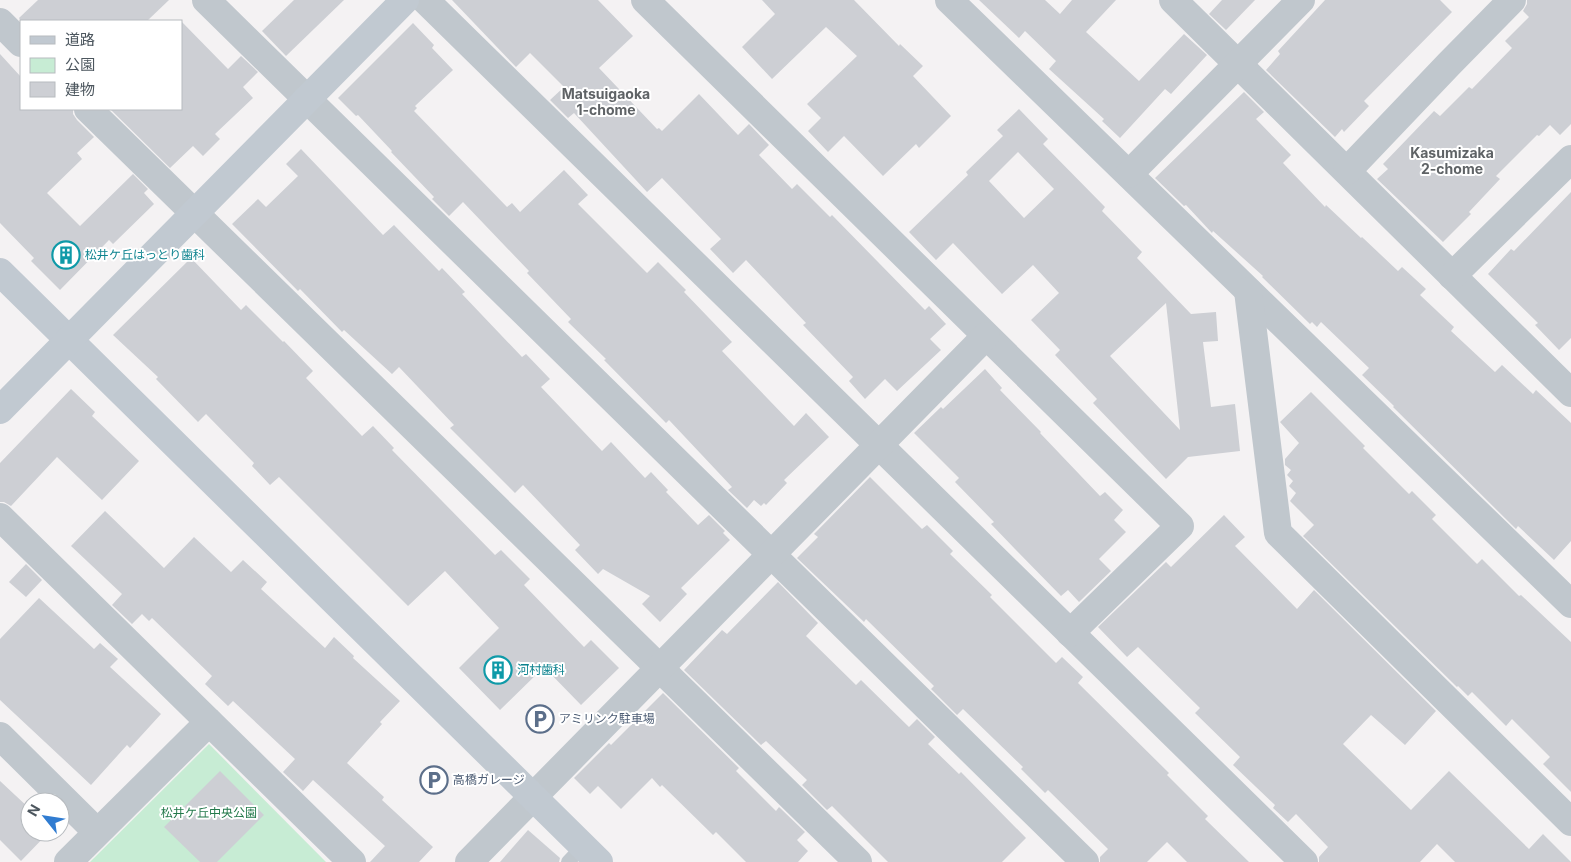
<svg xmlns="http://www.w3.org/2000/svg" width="1571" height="862" viewBox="0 0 1571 862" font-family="Inter,'Noto Sans JP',sans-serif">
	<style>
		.green { fill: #c7ecd4 }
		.building { fill: #cdcfd4; fill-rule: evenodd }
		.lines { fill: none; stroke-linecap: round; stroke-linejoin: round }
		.lane { stroke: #c0c7cd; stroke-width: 14 }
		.street { stroke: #c0c7cd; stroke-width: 28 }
		.secondary { stroke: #c1c9d1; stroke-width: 28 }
		.labels { text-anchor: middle; stroke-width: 4; stroke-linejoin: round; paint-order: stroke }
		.culture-label { font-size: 12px; fill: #0d838f; stroke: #fff; text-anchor: start }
		.service-label { font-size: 12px; fill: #4e5e75; stroke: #fff; text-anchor: start }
		.park-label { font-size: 12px; fill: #23794b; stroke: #fff }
		.neighbourhood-label { font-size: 14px; font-weight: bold; fill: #5f6366; stroke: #fff }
	</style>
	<rect width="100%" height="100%" fill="#f4f2f3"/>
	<!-- green -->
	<path class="green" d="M209 744 326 862H90Z"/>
	<!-- building -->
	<g class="building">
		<path d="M38 0H169L147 21H21L19 18Z"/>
		<path d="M294 0H344L286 56 262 31Z"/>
		<path d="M452 0H598L633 36 599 68 657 129 659 128 662 131 699 94 738 135 749 124 769 145 759 155 792 189 797 184 830 217 832 215 925 310 929 306 946 324 930 339 941 350 897 391 885 379 865 399 849 381 853 377 803 325 806 323 746 260 733 273 710 249 721 239 662 178 647 192 574 113 568 118 550 100 564 87 530 53 516 67Z"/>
		<path d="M762 0H854L899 46 900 44 923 66 913 76 951 116 919 148 916 144 883 176 844 136 828 152 808 131 821 118 807 104 857 56 826 27 772 79 742 47 775 14Z"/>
		<path d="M979 0H1045L1060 14 1072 0H1116L1086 32 1139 81 1184 34 1207 55 1171 94 1165 89 1120 138 1102 121 1104 119 1049 69 1056 61 1025 31 1019 38Z"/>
		<path d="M1222 0H1255L1226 30 1209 14Z"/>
		<path d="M1325 0H1440L1452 12 1364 101 1369 106 1344 132 1342 129 1335 137 1266 70 1280 54 1278 51Z"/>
		<path d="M1527 0H1571V124L1560 135 1550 125 1539 136 1537 135 1496 176 1500 179 1469 212 1471 214 1443 242 1377 179 1388 169 1383 164 1434 111 1440 116 1469 87 1472 89 1512 48 1505 41 1529 17 1523 11 1527 4Z"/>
		<path d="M181 21 228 69 241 56 258 72 243 87 253 98 215 134 220 139 203 156 193 146 170 168 110 109H181Z"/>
		<path d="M413 23 434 45 432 48 453 70 415 106 417 108 414 111 507 207 512 203 520 212 564 170 588 195 578 204 647 273 658 262 686 290 684 292 732 342 722 351 794 426 806 413 829 437 784 480 787 483 766 505 764 503 761 506 754 500 747 508 728 490 732 487 669 420 666 423 604 360 606 359 568 322 571 319 527 273 529 271 463 202 449 216 432 199 434 197 391 152 392 151 358 115 356 116 338 98Z"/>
		<path d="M0 54 21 77V109H73V114L77 120 94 137 77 153 82 159 47 193 80 226 133 174 148 189 144 193 154 204 113 244 109 240 60 290 31 261 34 258 0 223Z"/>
		<path d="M1244 92 1264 112 1256 119 1291 155 1283 163 1325 207 1326 205 1361 238 1362 237 1398 271 1402 267 1426 289 1420 295 1454 327 1451 331 1495 372 1502 365 1533 394 1536 390 1571 423V541L1554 560 1518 526 1516 529 1393 407 1394 406 1362 375 1369 368 1321 322 1317 327 1312 322 1310 324 1262 277 1263 276 1213 231 1212 233 1186 205 1184 206 1155 178Z"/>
		<path d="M1019 109 1048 139 1043 144 1105 207 1102 211 1142 252 1137 258 1191 314 1216 312 1218 341 1203 342 1211 407 1235 404 1240 451 1188 457 1166 479 1093 403 1097 399 1055 355 1060 350 1031 320 1059 293 1033 265 1002 294 953 243 936 260 909 232 968 175 966 172 1003 136 997 130ZM1018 152 1054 189 1024 218 989 181ZM1166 303 1180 430 1110 356Z"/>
		<path d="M301 149 383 235 394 225 439 271 442 268 465 292 462 294 522 357 526 354 550 379 541 387 602 451 611 442 645 478 651 472 668 490 666 492 698 525 709 515 725 531 723 533 730 540 681 588 687 594 660 622 642 604 650 596 603 569 598 574 575 550 580 545 523 485 515 493 450 428 454 425 399 367 392 374 344 330 342 332 300 289 298 291 232 224 258 199 266 207 298 176 286 164Z"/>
		<path d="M1571 192V338L1559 350 1535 325 1538 323 1488 274 1511 249 1514 251Z"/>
		<path d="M191 258 241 310 246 305 283 342 284 341 313 371 306 378 362 436 373 426 394 448 392 450 495 555 501 550 530 579 524 585 584 647 591 640 619 668 581 705 544 667 500 710 459 668 499 628 445 571 408 606 279 477 270 485 252 466 254 463 206 414 198 422 156 379 158 377 113 335Z"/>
		<path d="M985 369 1002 388 1000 390 1041 432 1040 433 1100 496 1105 492 1123 510 1114 520 1126 532 1099 559 1111 571 1079 602 1068 590 1061 596 1015 549 991 524 994 522 955 482 959 478 914 433 941 407 943 409Z"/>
		<path d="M71 389 95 412 92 416 139 461 102 500 57 457 11 506 4 502H0V463Z"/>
		<path d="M1311 392 1365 446 1363 448 1409 494 1412 491 1436 515 1432 519 1477 564 1482 559 1519 596 1521 595 1571 642V792L1543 764 1550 757 1512 719 1506 726 1472 692 1468 696 1458 686 1457 687 1303 536 1314 525 1290 501 1296 493 1289 486 1293 481 1287 475 1291 470 1285 465V459L1299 443 1280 422Z"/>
		<path d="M870 477 922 529 927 525 953 551 950 554 992 595 990 597 1056 663 1062 657 1083 677 1078 683 1169 773 1167 775 1208 816 1205 819 1249 862H1187L1167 842 1147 862H1100V857L1108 849 1048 790 1045 793 1021 769 1023 767 963 709 957 715 931 689 934 686 866 619 864 622 797 558 818 537 814 534Z"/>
		<path d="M105 511 164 568 194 537 231 572 243 560 267 582 261 589 325 648 334 637 354 656 353 658 400 701 380 722 382 724 347 763 384 797 382 800 433 847 419 862H370L385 846 313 780 303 791 283 772 295 759 233 701 228 706 205 684 212 676 152 618 149 621 142 614 132 624 112 605 122 594 71 546Z"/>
		<path d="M1224 515 1245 537 1235 546 1297 609 1314 590 1436 711 1405 745 1371 715 1343 744 1411 810 1449 771 1529 849 1543 834 1571 862H1455L1437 844 1420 862H1319V857L1328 847 1296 814 1288 822 1273 808 1275 805 1233 765 1240 757 1195 713 1200 708 1138 647 1127 657 1098 627 1166 562 1171 567Z"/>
		<path d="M26 564 42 580 26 597 9 582Z"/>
		<path d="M778 582 818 623 806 636 856 685 861 680 909 727 917 719 935 737 928 744 959 774 961 772 1026 838 1002 862H888L832 806 827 810 802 785 807 780 766 741 761 745 684 670 722 630 727 634Z"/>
		<path d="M39 598 94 649 100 643 118 659 110 667 161 714 130 748 127 745 91 785 0 700V639Z"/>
		<path d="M663 693 739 768 736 771 776 811 779 807 805 832 797 840 808 851 798 862H746L716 832 713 835 662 785 660 787 652 778 621 809 598 786 590 794 574 778 609 743 611 745Z"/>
		<path d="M220 771 264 815 217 862H200L164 827Z"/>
		<path d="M0 781 30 809V832H49L21 861 0 840Z"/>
		<path d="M528 830 560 858 559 862H500Z"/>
	</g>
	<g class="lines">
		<!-- lane -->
		<path class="lane" d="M568 862 583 846"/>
		<!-- street -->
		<g class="street">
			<path d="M206 0 1085 862"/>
			<path d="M425 0 1304 862"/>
			<path d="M645 0 1180 526 1070 633"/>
			<path d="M949 0 1571 604"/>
			<path d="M1173 0 1571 393"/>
			<path d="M0 22 21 43"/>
			<path d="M88 109 858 862"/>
			<path d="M1347 171 1449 64 1512 0"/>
			<path d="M1129 174 1301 0"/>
			<path d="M1452 276 1571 159"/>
			<path d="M1248 291 1278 533 1571 822"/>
			<path d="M0 517 352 862"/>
			<path d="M0 736 97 832"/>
			<path d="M68 862 209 722"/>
			<path d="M469 862 986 336"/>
		</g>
		<!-- secondary -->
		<g class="secondary">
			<path d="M0 272 599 862"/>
			<path d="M0 410 405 0"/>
		</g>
	</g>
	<!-- icons -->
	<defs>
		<g id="building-ring" transform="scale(1.4375)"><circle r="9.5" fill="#fff" stroke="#0f9aa8" stroke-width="1.5"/><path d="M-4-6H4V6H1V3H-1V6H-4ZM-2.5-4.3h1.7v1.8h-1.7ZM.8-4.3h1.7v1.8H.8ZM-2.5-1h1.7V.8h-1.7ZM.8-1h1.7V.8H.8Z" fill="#0f9aa8"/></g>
		<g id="parking-ring" transform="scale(1.4375)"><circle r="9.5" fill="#fff" stroke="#5c6f8a" stroke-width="1.5"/><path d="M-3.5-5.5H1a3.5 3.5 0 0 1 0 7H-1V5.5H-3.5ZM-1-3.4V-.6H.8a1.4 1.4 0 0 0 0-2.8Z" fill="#5c6f8a"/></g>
	</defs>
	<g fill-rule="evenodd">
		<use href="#building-ring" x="66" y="255"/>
		<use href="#building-ring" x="498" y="670"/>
		<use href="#parking-ring" x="540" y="719"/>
		<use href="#parking-ring" x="434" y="780"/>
	</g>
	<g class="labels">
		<!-- culture labels -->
		<g class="culture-label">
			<text x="85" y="259">松井ケ丘はっとり歯科</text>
			<text x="517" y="674">河村歯科</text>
		</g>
		<!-- service labels -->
		<g class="service-label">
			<text x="559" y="723">アミリンク駐車場</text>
			<text x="453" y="784">高橋ガレージ</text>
		</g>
		<!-- park labels -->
		<g class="park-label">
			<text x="209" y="817">松井ケ丘中央公園</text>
		</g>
		<!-- neighbourhood labels -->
		<g class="neighbourhood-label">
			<text x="606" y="99">Matsuigaoka<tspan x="606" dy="16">1-chome</tspan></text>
			<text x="1452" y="158">Kasumizaka<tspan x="1452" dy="16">2-chome</tspan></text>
		</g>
	</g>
	<!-- legend -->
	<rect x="20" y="20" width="162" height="90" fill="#ffffff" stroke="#b7bbbf"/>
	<rect x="30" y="36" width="25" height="8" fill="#c1c9d1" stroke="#b7bbbf"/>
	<text x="65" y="45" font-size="15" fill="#4c565e">道路</text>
	<rect x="30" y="58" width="25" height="15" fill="#c7ecd4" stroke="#b7bbbf"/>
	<text x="65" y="70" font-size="15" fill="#4c565e">公園</text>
	<rect x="30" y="82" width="25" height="15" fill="#cdcfd4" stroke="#b7bbbf"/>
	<text x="65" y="95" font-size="15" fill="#4c565e">建物</text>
	<!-- north arrow -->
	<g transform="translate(45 817) rotate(300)"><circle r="24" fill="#ffffff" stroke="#b7bbbf"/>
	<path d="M0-4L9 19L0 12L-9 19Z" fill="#307cd1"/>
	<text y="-8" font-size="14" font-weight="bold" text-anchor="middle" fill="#4c565e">N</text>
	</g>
</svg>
